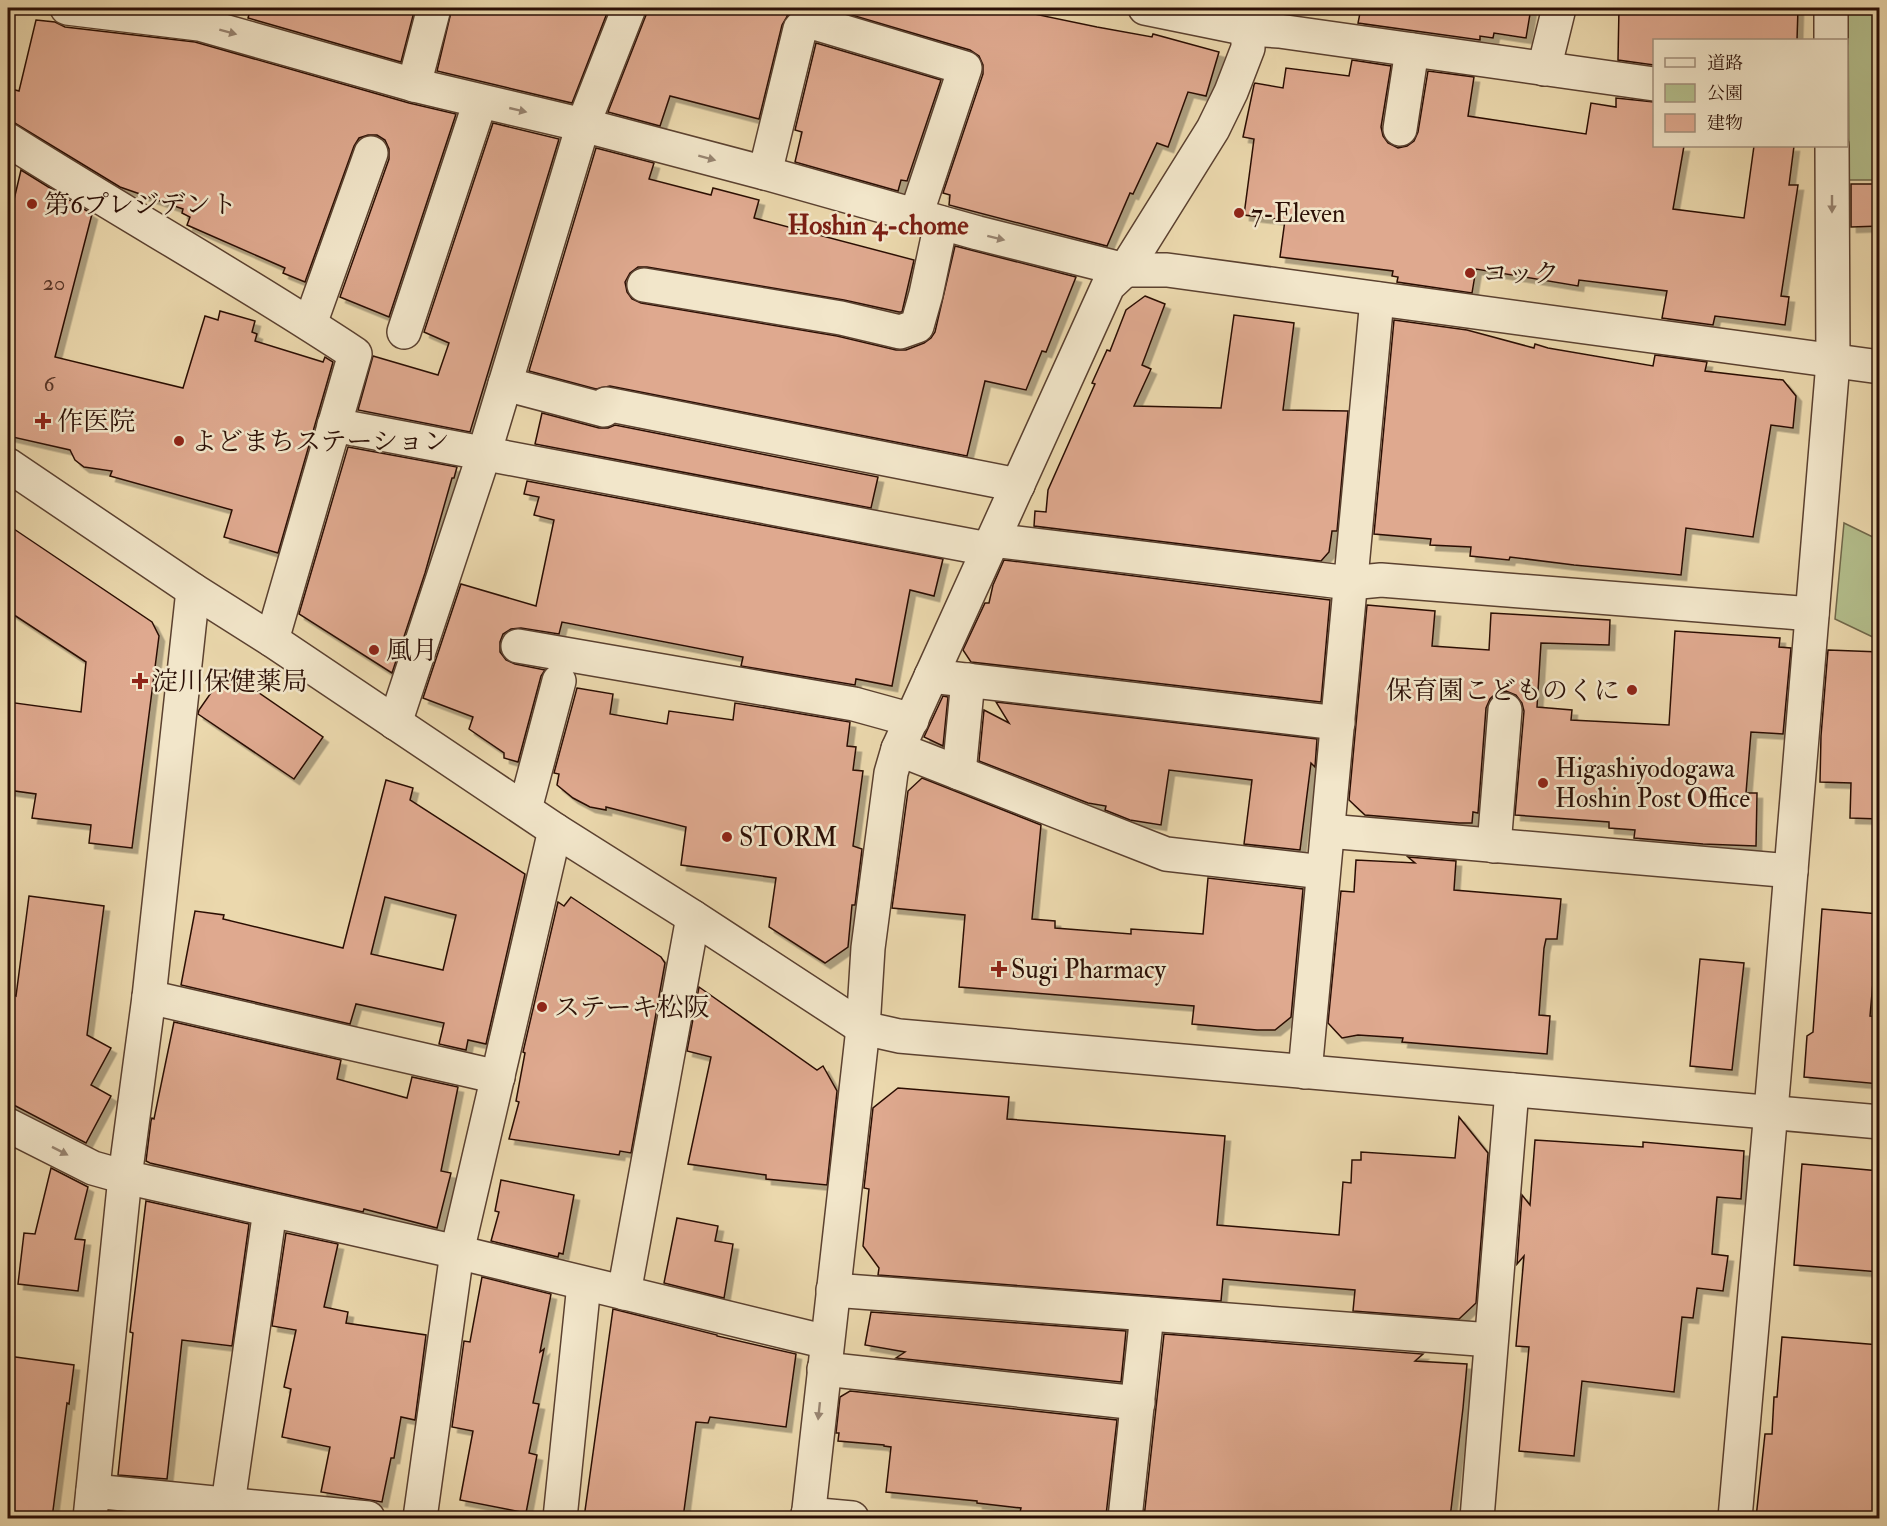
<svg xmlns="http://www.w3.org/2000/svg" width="1887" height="1526" viewBox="0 0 1887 1526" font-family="'IM FELL Double Pica','Noto Serif JP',serif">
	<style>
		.green { fill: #b4bf8d; stroke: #70674a; stroke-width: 1.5 }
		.building { fill: #dfa98f; stroke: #2b0f06; stroke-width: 1.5; fill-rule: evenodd; filter: url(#shadow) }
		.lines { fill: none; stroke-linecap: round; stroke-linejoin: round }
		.minor-casing { stroke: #5b4130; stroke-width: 36 }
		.minor { stroke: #f2e6ca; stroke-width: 33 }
		.oneway { fill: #988572 }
		.poi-dot { fill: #8f2418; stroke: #f2e6ca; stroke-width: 2 }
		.labels { text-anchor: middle; stroke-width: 5; stroke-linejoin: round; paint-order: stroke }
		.number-label { font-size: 22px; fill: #583628 }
		.poi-label { font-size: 26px; fill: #2b0f06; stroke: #f2e6ca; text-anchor: start }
		.neighbourhood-label { font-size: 27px; font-weight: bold; fill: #7a1f14; stroke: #f2e6ca }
	</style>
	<defs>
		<filter id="shadow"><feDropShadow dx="5.5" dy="5.5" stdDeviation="0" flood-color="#0004"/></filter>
	</defs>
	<rect width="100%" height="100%" fill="#ebd8ad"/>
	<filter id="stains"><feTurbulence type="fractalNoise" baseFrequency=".00333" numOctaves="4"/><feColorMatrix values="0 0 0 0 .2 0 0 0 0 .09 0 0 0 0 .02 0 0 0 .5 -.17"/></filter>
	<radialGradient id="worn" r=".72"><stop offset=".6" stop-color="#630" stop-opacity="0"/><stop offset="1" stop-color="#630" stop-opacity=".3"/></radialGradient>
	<!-- green -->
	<g class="green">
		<path d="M1848 8H1879V180H1849Z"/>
		<path d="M1844 523 1879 540V640L1835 619Z"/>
	</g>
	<!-- building -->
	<g class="building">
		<path d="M251 8H415L401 62 248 18Z"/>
		<path d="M452 8H609L572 103 437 71Z"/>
		<path d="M647 8H764L788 15 782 25 759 119 670 96 660 126 608 112 646 15Z"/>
		<path d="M828 8H1015L1034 11V14L1097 27 1152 37 1153 34 1219 52 1206 96 1188 92 1168 147 1157 143 1133 194 1130 193 1107 246 949 205 950 195 943 193 983 74V65L979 56 970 50Z"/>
		<path d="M1361 8H1531L1526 38 1494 33 1493 38 1480 36V40L1358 23Z"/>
		<path d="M1619 8H1798L1797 40H1654V65L1618 60Z"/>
		<path d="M36 20 55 22 65 27 195 42 409 103 456 114 389 317 340 297 389 159V149L385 140 377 135H368L359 138 354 146 305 282 283 273 285 268 187 225 190 217 182 213 183 209 120 187 8 119V88L19 91Z"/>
		<path d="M816 43 941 80 907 181 901 180 898 191 795 162 802 132 795 130Z"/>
		<path d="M1352 60 1391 66 1381 127 1383 136 1388 143 1398 148 1407 146 1414 141 1418 132 1428 71 1474 77 1468 116 1586 134 1591 103 1616 107V98L1654 102V146H1684L1673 209 1744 218 1754 146H1794L1789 185H1798L1781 296 1789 297 1785 325 1715 316 1713 325 1662 318 1667 291 1579 280 1578 286 1476 269 1472 293 1397 282 1398 277 1392 276 1393 271 1280 257 1285 220 1244 215 1254 139 1243 137 1254 85 1255 83 1283 88 1286 68 1349 76Z"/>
		<path d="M493 123 559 139 470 432 358 410 373 356 438 375 449 343 424 332Z"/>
		<path d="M596 148 654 163 649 179 711 195 713 188 759 200 754 218 914 260 902 312H899L844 300 647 267H638L630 273 625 282 627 292 632 299 641 303 837 336 896 350H906L924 343 931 338 935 332 955 246 1076 277 1046 352 1042 351 1026 390 985 381 967 456 610 386 596 389 529 371Z"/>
		<path d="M21 170 92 214 55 357 183 388 205 316 218 320 220 311 255 321 252 332 257 334 255 341 323 362 325 357 333 362 278 553 224 537 232 510 110 476 112 471 84 467 75 460 70 450 8 436V225Z"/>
		<path d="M1851 184H1880V226L1851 227Z"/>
		<path d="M1145 296 1165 304 1142 365 1151 369 1134 406 1221 408 1234 315 1294 323 1283 410 1348 411 1337 531H1332L1329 552 1321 561 1034 526 1035 511 1046 512 1048 490 1095 384 1092 383 1107 350 1110 351 1126 310Z"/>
		<path d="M1394 320 1467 330 1534 348 1535 344 1548 348 1653 366 1655 355 1707 362 1705 371 1783 380 1796 396 1793 428 1771 425 1753 537 1686 528 1681 575 1574 565 1510 557 1509 560 1470 556 1471 547 1430 545 1431 539 1374 534Z"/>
		<path d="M542 413 599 428H608L615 425 878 477 871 508 535 444Z"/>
		<path d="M348 447 457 467 454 478H452L425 573 392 673 299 614Z"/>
		<path d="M527 481 943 559 934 596 910 590 892 686 856 679 855 685 741 666 743 657 562 622 559 634 521 628 511 629 503 634 500 642V652L506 660 515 664 545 670 541 676 518 762 504 758V753L469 729 473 717 423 698 461 584 536 606 554 520 534 515 539 497 524 494Z"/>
		<path d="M8 525 152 622 159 636 132 848 89 843 91 825 32 818 36 794 8 790V702L81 712 86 662 8 611Z"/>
		<path d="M1004 560 1330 600 1321 702 971 662 963 650 985 603H989L993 585Z"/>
		<path d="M1367 605 1435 611 1432 646 1489 650 1491 613 1610 620 1609 645 1541 643 1537 707 1572 710 1571 720 1669 725 1675 631 1780 638 1779 647 1791 648 1783 734 1751 732 1746 793H1757L1756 846 1703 844 1634 838 1635 830 1609 828V822L1515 815 1524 711 1522 703 1516 695 1506 691 1496 693 1490 699 1486 708 1478 813 1473 812 1472 823H1459L1365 815 1349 800Z"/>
		<path d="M1828 650 1880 652V819L1850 818 1851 783 1820 782 1821 736Z"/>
		<path d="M230 673 323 737 294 779 198 714 199 710 224 674 228 677Z"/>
		<path d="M577 688 613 694 610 714 667 724 669 711 733 720 735 703 850 722 847 746 856 747 853 770 863 771 853 846 862 849 855 905H852L848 947 825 963 769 927 776 878 681 865 686 827 606 807V810L590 807 573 798 557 785 559 774 554 773Z"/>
		<path d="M943 696 948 697 943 746 924 737Z"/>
		<path d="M996 702 1317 739 1315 767 1311 763 1300 850 1244 844 1252 780 1169 770 1161 825 1130 820 1105 810 1106 806 1088 803 979 761 984 710 1009 723Z"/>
		<path d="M922 778 1041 825 1032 919 1055 921V928L1131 934V929L1203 934 1208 878 1303 889 1291 1017 1275 1030H1257L1192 1024 1194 1006 959 987 965 915 892 908 908 791Z"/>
		<path d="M386 780 413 788 410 800 525 874 486 1044 468 1040 466 1050 439 1044 444 1023 356 1004 350 1024 181 985 195 911 224 915 223 919 343 948ZM385 897 456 915 443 970 371 954Z"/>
		<path d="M1408 857 1456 861 1454 890 1561 899 1557 939H1546L1544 948 1539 1015 1550 1016 1547 1054 1402 1042 1403 1038 1358 1035 1342 1038 1328 1023 1341 891 1354 892 1356 860 1415 863Z"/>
		<path d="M29 896 104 906 87 1035 111 1048 91 1085 111 1096 86 1143 8 1102V991L16 996Z"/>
		<path d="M571 897 661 957 665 963 631 1153 620 1151 619 1155 509 1139 519 1102 516 1101 525 1053 523 1052 558 902 564 906Z"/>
		<path d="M1822 909 1879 914 1870 1016 1880 1017V1084L1804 1077 1807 1036 1813 1032Z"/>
		<path d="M1700 959 1744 963 1732 1070 1690 1066Z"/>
		<path d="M699 987 817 1070 823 1066 837 1091 827 1185 766 1179V1175L688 1164 711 1057 687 1051Z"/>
		<path d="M174 1022 341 1060 337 1079 407 1098 412 1077 458 1087 441 1171 451 1173 437 1228 364 1209 363 1212 150 1163 146 1161 151 1121 152 1118 154 1119Z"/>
		<path d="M898 1088 1009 1097 1007 1119 1225 1136 1217 1225 1339 1235 1343 1182 1351 1183 1352 1160H1361V1152L1455 1158 1459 1117 1488 1153 1476 1303 1459 1319 1353 1311 1355 1290 1256 1282 1223 1279 1221 1301 878 1275 879 1268 863 1246 869 1189 864 1188 873 1108Z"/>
		<path d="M1535 1140 1643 1147V1142L1744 1151 1741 1199 1717 1197 1712 1254 1728 1256 1723 1291 1697 1288 1693 1318 1682 1317 1674 1392 1582 1381 1574 1456 1519 1451 1529 1347 1516 1346 1524 1256 1517 1264 1522 1195 1530 1205Z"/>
		<path d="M1802 1164 1880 1171V1272L1794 1265Z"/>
		<path d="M51 1168 88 1187 75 1239 85 1240 78 1291 18 1284 24 1233 35 1234Z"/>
		<path d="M501 1180 574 1195 563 1254 559 1253 558 1257 491 1241 499 1212 495 1211Z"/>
		<path d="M146 1201 249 1224 232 1346 182 1340 167 1479 118 1475 133 1333 130 1332Z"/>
		<path d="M677 1218 718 1226 715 1241 733 1244 724 1298 664 1283Z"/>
		<path d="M286 1233 338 1244 324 1307 348 1312 346 1323 426 1335 415 1420 401 1417 394 1458H391L382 1502 321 1492 330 1447 282 1437 291 1389 284 1387 296 1330 272 1326Z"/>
		<path d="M482 1277 551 1294 540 1352 544 1349 533 1403 539 1404 529 1453 537 1455 526 1513 460 1500 473 1431 452 1427 464 1341 470 1342Z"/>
		<path d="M613 1309 717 1335V1336L796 1354 786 1427 710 1417 708 1423 696 1422 683 1518H584Z"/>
		<path d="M871 1312 1126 1331 1121 1382 896 1358 905 1352 865 1345Z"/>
		<path d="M1164 1334 1423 1354 1415 1361 1467 1364 1463 1408 1450 1518H1144Z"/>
		<path d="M1782 1337 1880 1345V1518H1756L1765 1434H1772L1774 1397H1777Z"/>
		<path d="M8 1356 74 1365 69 1404 67 1403 52 1518H8V1434L12 1397 8 1396Z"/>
		<path d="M850 1391 1117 1420 1106 1515 1087 1513 1086 1518H1067L1020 1512 1021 1508 977 1503V1501L886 1492 891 1447 884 1446V1445L838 1441 839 1433H836L840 1397Z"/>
		<path d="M113 1512 163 1517V1518H112Z"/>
	</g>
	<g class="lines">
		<!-- minor casing -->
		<g class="minor-casing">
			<g id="minor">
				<path d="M67 8 199 24 414 85 583 125 765 173 978 233 1125 270H1167L1880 367"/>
				<path d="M1145 8 1248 29 1279 31 1654 84"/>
				<path d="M1831 8V40"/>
				<path d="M1544 69 1559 8"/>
				<path d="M414 85 434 8"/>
				<path d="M1400 129 1412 50"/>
				<path d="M8 140C123 213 242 279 355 354L272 640"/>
				<path d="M765 173 800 29 808 21 965 68 916 215"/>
				<path d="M644 285 841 318 900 332 917 326 926 294 941 223"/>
				<path d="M310 324 371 153"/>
				<path d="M404 332 480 102"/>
				<path d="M505 384 604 410 606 404 1018 485"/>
				<path d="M334 425 988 549"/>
				<path d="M8 465 193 590 272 640 555 830 693 917 863 1028 899 1036 1880 1122"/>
				<path d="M993 540 1350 583 1381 580 1812 614"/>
				<path d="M518 646 854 704 912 720"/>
				<path d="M931 676 1338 723"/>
				<path d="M395 723 484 454 583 125 629 8"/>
				<path d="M898 749 1166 854 1323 872"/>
				<path d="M959 773 968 680"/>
				<path d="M525 809 559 681"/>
				<path d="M1328 831 1791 871"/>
				<path d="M1494 846 1505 710"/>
				<path d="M149 997 498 1077"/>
				<path d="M1305 1072 1377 299"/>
				<path d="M8 1125 93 1168 125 1177 457 1252 827 1342"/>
				<path d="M833 1290 1491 1340"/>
				<path d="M624 1293 693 917"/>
				<path d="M824 1369 1138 1403"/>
				<path d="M93 1491 368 1518"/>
				<path d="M228 1504 270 1210"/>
				<path d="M808 1514 852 1518"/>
				<path d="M90 1518 125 1177 149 997 193 590"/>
				<path d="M420 1518 457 1252 555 830"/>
				<path d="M560 1518 584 1284"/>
				<path d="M808 1518 863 1028 868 948 891 773 898 749 1108 286 1125 270 1213 129 1231 92 1248 48V29L1245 8"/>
				<path d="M1125 1518 1147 1314"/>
				<path d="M1477 1518 1512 1090"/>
				<path d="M1735 1518 1774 1076 1833 362 1832 146"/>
			</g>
		</g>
		<!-- minor -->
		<use href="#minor" class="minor"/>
	</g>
	<!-- one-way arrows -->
	<defs><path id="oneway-solid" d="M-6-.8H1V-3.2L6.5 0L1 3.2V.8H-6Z" transform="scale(1.5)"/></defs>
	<g class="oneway">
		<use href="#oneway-solid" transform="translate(228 32) rotate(15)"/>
		<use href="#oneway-solid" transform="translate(518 110) rotate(13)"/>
		<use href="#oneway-solid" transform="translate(707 158) rotate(15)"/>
		<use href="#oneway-solid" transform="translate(1832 204) rotate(90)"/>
		<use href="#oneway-solid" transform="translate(996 238) rotate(14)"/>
		<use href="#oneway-solid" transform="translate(60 1151) rotate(27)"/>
		<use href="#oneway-solid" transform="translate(819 1411) rotate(96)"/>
	</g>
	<!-- markers -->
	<g class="poi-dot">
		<circle cx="32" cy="204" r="6"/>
		<circle cx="1239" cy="213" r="6"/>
		<circle cx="1470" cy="273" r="6"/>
		<path d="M40 412h6v6h6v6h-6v6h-6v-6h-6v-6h6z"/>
		<circle cx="179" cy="441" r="6"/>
		<circle cx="374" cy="650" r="6"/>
		<path d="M137 672h6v6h6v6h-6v6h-6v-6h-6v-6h6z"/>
		<circle cx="1632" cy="690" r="6"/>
		<circle cx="1543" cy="783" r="6"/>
		<circle cx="727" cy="837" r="6"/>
		<path d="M996 960h6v6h6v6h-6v6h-6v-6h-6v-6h6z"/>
		<circle cx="542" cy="1007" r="6"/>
	</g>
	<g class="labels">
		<!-- number labels -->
		<g class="number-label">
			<text x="54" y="290">20</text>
			<text x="49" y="391">6</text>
		</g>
		<!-- poi labels -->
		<g class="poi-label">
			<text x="44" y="213">第6プレジデント</text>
			<text x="1251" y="222">7-Eleven</text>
			<text x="1482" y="282">コック</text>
			<text x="57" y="430">作医院</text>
			<text x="191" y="450">よどまちステーション</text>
			<text x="386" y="659">風月</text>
			<text x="152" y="690">淀川保健薬局</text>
			<text x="1620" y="699" text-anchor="end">保育園こどものくに</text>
			<text x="1555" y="777">Higashiyodogawa<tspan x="1555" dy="30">Hoshin Post Office</tspan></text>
			<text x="739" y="846">STORM</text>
			<text x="1011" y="978">Sugi Pharmacy</text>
			<text x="554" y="1016">ステーキ松阪</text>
		</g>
		<!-- neighbourhood labels -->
		<g class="neighbourhood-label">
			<text x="878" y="234">Hoshin 4-chome</text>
		</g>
	</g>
	<!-- margin -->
	<rect width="1887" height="1526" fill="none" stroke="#ebd8ad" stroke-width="30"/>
	<rect x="9" y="9" width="1869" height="1508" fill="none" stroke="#2b0f06" stroke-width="3"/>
	<rect x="15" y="15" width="1857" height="1496" fill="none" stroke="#2b0f06" stroke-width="1.5"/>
	<!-- legend -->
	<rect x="1653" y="39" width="195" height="108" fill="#f2e6ca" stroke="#a2907c" stroke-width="1.5"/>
	<rect x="1665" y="58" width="30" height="9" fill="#f2e6ca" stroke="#a2907c" stroke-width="1.5"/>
	<text x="1707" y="69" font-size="18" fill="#2b0f06">道路</text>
	<rect x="1665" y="84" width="30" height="18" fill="#b4bf8d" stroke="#a2907c" stroke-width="1.5"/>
	<text x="1707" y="99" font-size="18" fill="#2b0f06">公園</text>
	<rect x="1665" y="114" width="30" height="18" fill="#dfa98f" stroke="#a2907c" stroke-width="1.5"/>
	<text x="1707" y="129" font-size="18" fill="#2b0f06">建物</text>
	<rect width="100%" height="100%" filter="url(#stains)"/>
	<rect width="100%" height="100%" fill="url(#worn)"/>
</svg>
